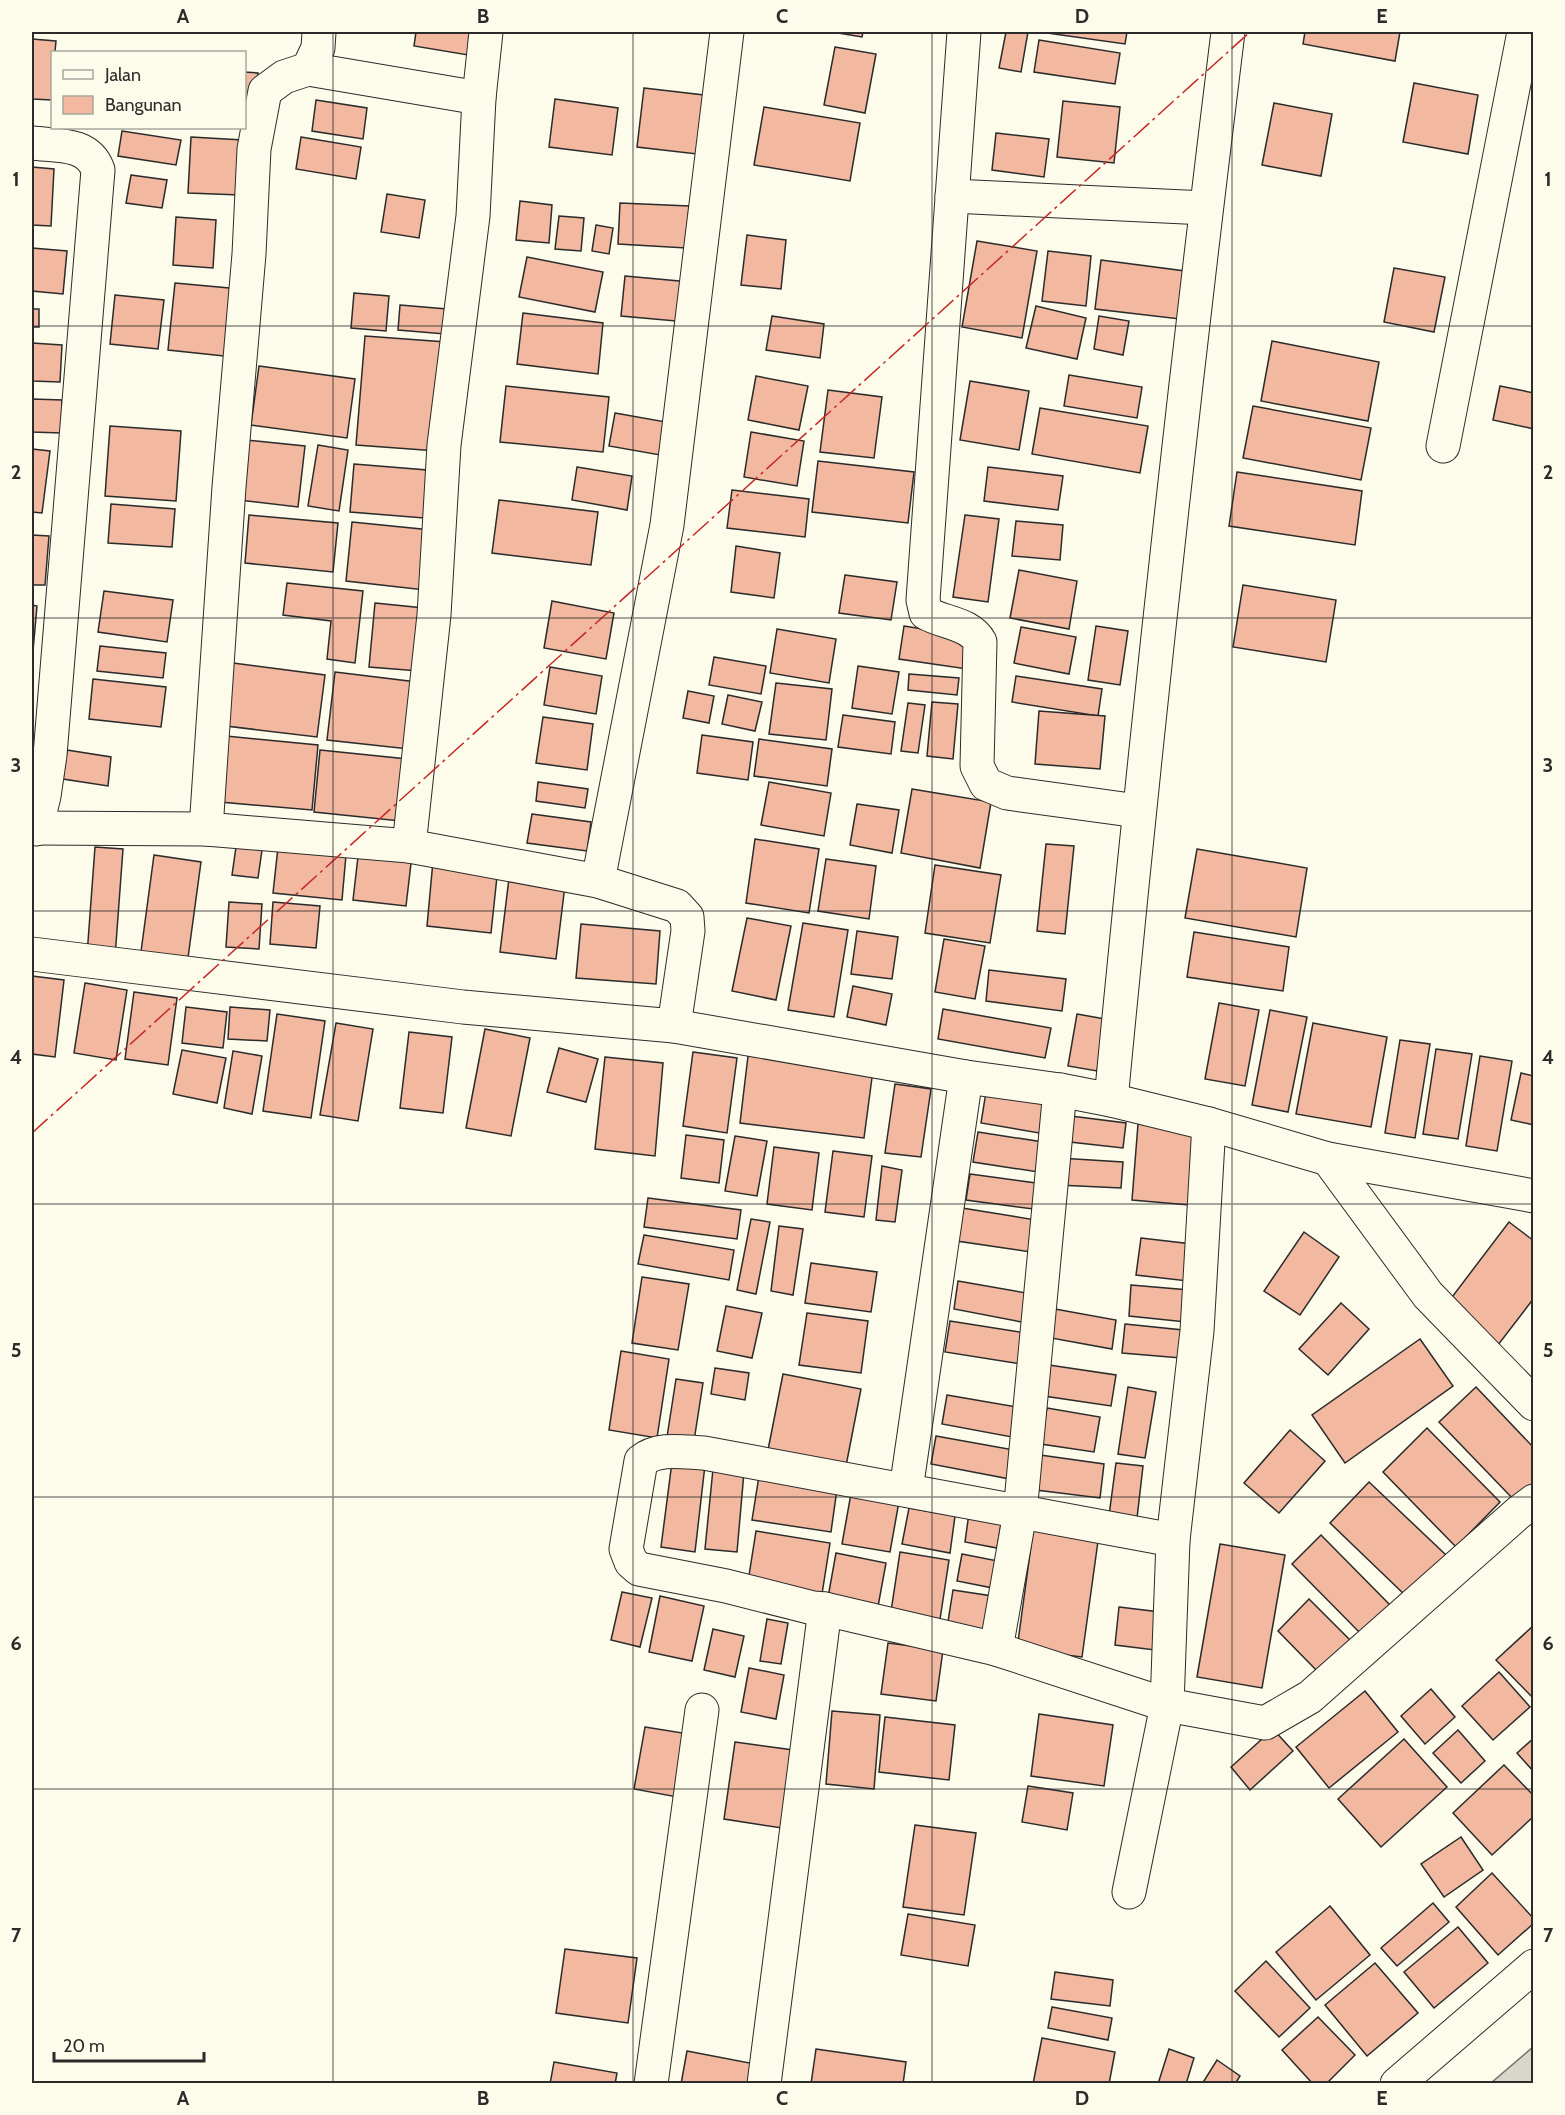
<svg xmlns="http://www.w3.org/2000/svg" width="1565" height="2115" viewBox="0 0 1565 2115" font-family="Cabin,sans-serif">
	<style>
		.water { fill: #d8d7c9; stroke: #74746e; stroke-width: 1.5 }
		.building { fill: #f2b8a0; stroke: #2b2b2b; stroke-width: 1.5 }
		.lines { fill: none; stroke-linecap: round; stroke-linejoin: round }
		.minor-casing { stroke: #2b2b2b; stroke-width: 35 }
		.tertiary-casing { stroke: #2b2b2b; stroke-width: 35 }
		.minor { stroke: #fdfbea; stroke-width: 33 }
		.tertiary { stroke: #fdfbea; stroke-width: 33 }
		.power { stroke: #c62828; stroke-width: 1.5; stroke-dasharray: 21 4.5 3 4.5; stroke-linecap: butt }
		.grid { fill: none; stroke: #2b2b2b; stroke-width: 1.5; stroke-opacity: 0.55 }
		.neatline { fill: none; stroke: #2b2b2b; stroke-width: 2 }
		.grid-label { font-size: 20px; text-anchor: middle; font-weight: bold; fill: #2b2b2b }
	</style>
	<rect width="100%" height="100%" fill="#fdfbea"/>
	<!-- water -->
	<path class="water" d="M1533 2047V2083H1491Z"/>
	<!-- building -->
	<g class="building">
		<path d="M416 32H472L468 55 414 46Z"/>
		<path d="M832 32H863L862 37Z"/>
		<path d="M1006 32H1028L1021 72 999 68Z"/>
		<path d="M1040 32H1127L1125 44Z"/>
		<path d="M1305 32H1400L1395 61 1303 44Z"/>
		<path d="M32 39 56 41 55 52H52V100L32 99Z"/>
		<path d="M1039 40 1120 53 1115 84 1034 72Z"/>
		<path d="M835 47 876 54 865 113 824 105Z"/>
		<path d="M244 72 258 73 253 115 244 114Z"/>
		<path d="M1414 83 1478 95 1468 154 1403 142Z"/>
		<path d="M644 88 704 95 697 154 637 147Z"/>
		<path d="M555 99 618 108 612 155 549 147Z"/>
		<path d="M316 100 367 108 363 139 312 131Z"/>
		<path d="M1063 101 1120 107 1114 163 1057 157Z"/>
		<path d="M1274 103 1332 114 1321 176 1262 165Z"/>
		<path d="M764 107 860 123 850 181 754 165Z"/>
		<path d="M122 131 181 140 176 165 118 156Z"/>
		<path d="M996 133 1049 139 1044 177 992 170Z"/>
		<path d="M191 137 243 140 240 195 188 193Z"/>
		<path d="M301 137 361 147 356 179 296 169Z"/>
		<path d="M32 167 54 169 51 226 32 225Z"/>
		<path d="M131 175 167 180 162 208 126 203Z"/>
		<path d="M387 194 425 200 419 238 381 232Z"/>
		<path d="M520 201 552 205 549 243 516 240Z"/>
		<path d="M620 203 689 206 686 248 618 244Z"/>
		<path d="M559 216 584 218 581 251 555 249Z"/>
		<path d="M176 217 216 220 213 268 173 265Z"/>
		<path d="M596 225 613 228 609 254 592 251Z"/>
		<path d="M747 235 786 240 781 289 741 285Z"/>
		<path d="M977 241 1037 251 1022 338 962 327Z"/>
		<path d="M32 248 67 251 63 294 32 291Z"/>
		<path d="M1048 251 1091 256 1086 306 1042 301Z"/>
		<path d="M527 257 603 272 595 312 519 297Z"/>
		<path d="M1101 260 1185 271 1180 319 1095 309Z"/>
		<path d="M1394 268 1445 277 1434 332 1384 322Z"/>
		<path d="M625 276 690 282 687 322 621 316Z"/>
		<path d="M175 283 240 289 233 357 168 350Z"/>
		<path d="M354 293 389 296 386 331 351 328Z"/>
		<path d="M115 295 164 300 158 349 110 344Z"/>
		<path d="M400 305 447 309 445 334 398 330Z"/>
		<path d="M1036 306 1086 318 1077 359 1026 348Z"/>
		<rect x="32" y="309" width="7" height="18"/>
		<path d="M523 313 603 323 598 374 517 364Z"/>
		<path d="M772 316 824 324 820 358 766 350Z"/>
		<path d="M1099 316 1129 321 1123 355 1094 349Z"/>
		<path d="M365 336 446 342 437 451 356 445Z"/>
		<path d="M1272 341 1379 362 1368 421 1261 401Z"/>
		<path d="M32 343 62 345 60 382 32 381Z"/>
		<path d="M259 366 355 379 347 438 251 425Z"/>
		<path d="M1069 375 1142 387 1137 418 1064 406Z"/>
		<path d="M756 376 808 386 799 430 748 420Z"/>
		<path d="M970 381 1029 391 1019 450 960 440Z"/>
		<path d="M506 386 609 397 603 452 500 442Z"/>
		<path d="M1500 386 1534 393V429L1493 420Z"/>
		<path d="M828 390 882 397 874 458 820 452Z"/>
		<path d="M32 399 62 400 61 433 32 432Z"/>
		<path d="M1253 406 1371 428 1361 480 1243 458Z"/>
		<path d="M1040 408 1148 426 1140 473 1032 454Z"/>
		<path d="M615 413 666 422 660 455 609 446Z"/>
		<path d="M110 426 181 431 176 501 105 496Z"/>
		<path d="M751 432 804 441 797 486 744 477Z"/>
		<path d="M246 440 305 446 298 507 239 500Z"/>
		<path d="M318 445 348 450 339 511 308 506Z"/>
		<path d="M32 449 50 451 42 513 32 512Z"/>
		<path d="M818 461 914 472 908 523 812 512Z"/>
		<path d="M354 464 427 470 424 518 350 512Z"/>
		<path d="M577 467 632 476 627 510 572 500Z"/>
		<path d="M988 467 1063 476 1058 510 984 501Z"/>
		<path d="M1237 472 1362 491 1355 545 1229 526Z"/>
		<path d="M732 490 809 499 805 537 727 528Z"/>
		<path d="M499 500 598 512 591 565 492 553Z"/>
		<path d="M111 504 175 509 172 547 108 543Z"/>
		<path d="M249 515 338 523 333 572 245 563Z"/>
		<path d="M965 515 999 519 988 602 953 597Z"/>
		<path d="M1016 521 1063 525 1060 560 1012 556Z"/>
		<path d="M352 522 431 530 425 590 346 581Z"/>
		<path d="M32 535 49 536 45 585H32Z"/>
		<path d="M736 546 780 553 774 598 731 592Z"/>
		<path d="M1019 570 1077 581 1069 629 1010 618Z"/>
		<path d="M845 575 897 582 891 620 839 613Z"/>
		<path d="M287 583 363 591 355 663 327 659 331 621 283 615Z"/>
		<path d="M1243 585 1336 600 1326 662 1233 647Z"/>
		<path d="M104 591 173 600 167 642 98 632Z"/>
		<path d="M552 601 614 613 606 659 544 648Z"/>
		<path d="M375 603 424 608 419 671 369 667Z"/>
		<path d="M32 605 37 606 32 662Z"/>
		<path d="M904 626 972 637 967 669 899 659Z"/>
		<path d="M1096 626 1128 631 1120 685 1088 680Z"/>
		<path d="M1021 627 1076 637 1069 674 1014 663Z"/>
		<path d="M777 629 836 639 829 683 770 673Z"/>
		<path d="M100 646 166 653 163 678 97 671Z"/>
		<path d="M714 657 766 666 761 694 709 685Z"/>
		<path d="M233 663 325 675 317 737 226 726Z"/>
		<path d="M858 666 899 672 892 714 852 708Z"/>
		<path d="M550 667 602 676 596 714 544 705Z"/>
		<path d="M335 672 425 683 418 750 327 740Z"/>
		<path d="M909 674 959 678 957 695 908 690Z"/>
		<path d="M1016 676 1102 689 1098 716 1012 702Z"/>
		<path d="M93 679 166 687 161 727 89 719Z"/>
		<path d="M776 683 832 689 826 740 769 734Z"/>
		<path d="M688 691 714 696 709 723 683 718Z"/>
		<path d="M728 695 762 702 755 731 722 724Z"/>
		<path d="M932 702 958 704 953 759 927 756Z"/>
		<path d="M908 703 925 705 918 753 901 751Z"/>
		<path d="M1039 711 1105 716 1100 769 1035 764Z"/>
		<path d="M843 715 895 722 891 754 838 747Z"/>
		<path d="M543 717 593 724 587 770 536 763Z"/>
		<path d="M702 735 753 742 748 780 697 773Z"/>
		<path d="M226 736 318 745 312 810 220 802Z"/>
		<path d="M759 739 832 749 827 786 754 776Z"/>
		<path d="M67 750 111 757 108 786 63 779Z"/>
		<path d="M320 750 417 760 410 822 314 812Z"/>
		<path d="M538 782 588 789 585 808 536 801Z"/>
		<path d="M769 782 831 793 824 836 761 825Z"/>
		<path d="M912 789 991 802 980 868 901 853Z"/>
		<path d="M857 804 899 810 892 853 850 845Z"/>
		<path d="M532 814 591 822 587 851 527 843Z"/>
		<path d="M279 838 347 844 342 900 273 893Z"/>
		<path d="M755 839 819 849 809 913 746 903Z"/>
		<path d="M1046 844 1074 846 1065 934 1037 931Z"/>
		<path d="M95 847 123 849 115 957 87 955Z"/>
		<path d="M236 847 262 850 258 878 232 875Z"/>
		<path d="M359 848 412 855 406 906 353 900Z"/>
		<path d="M1197 849 1307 868 1296 937 1185 918Z"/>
		<path d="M154 855 201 862 187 965 140 959Z"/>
		<path d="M826 859 876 866 869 919 818 911Z"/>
		<path d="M433 861 498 867 491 933 427 926Z"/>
		<path d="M935 865 1001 875 990 943 925 933Z"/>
		<path d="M510 870 566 877 556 959 500 952Z"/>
		<path d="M229 902 262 904 259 949 226 947Z"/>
		<path d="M273 902 320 906 316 948 270 944Z"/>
		<path d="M747 918 791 926 776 1000 732 991Z"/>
		<path d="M803 923 848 930 834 1017 788 1010Z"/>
		<path d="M581 924 660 931 656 984 576 978Z"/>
		<path d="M857 931 898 937 892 979 851 974Z"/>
		<path d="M1194 932 1289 947 1283 991 1187 977Z"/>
		<path d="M944 939 985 946 975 999 935 992Z"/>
		<path d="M989 970 1066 979 1062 1011 986 1001Z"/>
		<path d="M32 976 64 980 55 1057 32 1054Z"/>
		<path d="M85 983 127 990 116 1060 74 1053Z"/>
		<path d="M853 986 892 994 886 1025 847 1017Z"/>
		<path d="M134 992 177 998 168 1065 125 1059Z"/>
		<path d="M1219 1003 1259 1010 1245 1086 1205 1079Z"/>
		<path d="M186 1007 227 1012 223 1048 182 1043Z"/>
		<path d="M230 1007 270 1010 267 1041 228 1039Z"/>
		<path d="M943 1009 1051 1028 1045 1058 938 1039Z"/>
		<path d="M1270 1010 1307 1017 1288 1112 1252 1105Z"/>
		<path d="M277 1014 325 1021 311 1118 263 1111Z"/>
		<path d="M1077 1014 1105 1019 1097 1071 1068 1066Z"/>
		<path d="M336 1023 373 1029 358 1121 320 1115Z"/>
		<path d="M1313 1023 1387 1037 1371 1127 1296 1114Z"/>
		<path d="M485 1029 530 1038 511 1136 466 1128Z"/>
		<path d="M409 1032 452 1037 443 1113 400 1108Z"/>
		<path d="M1400 1040 1430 1044 1415 1138 1385 1133Z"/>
		<path d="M559 1048 598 1059 586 1102 547 1092Z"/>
		<path d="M1436 1049 1472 1054 1458 1139 1423 1134Z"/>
		<path d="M182 1050 226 1058 217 1103 173 1094Z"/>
		<path d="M233 1051 262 1056 252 1114 224 1108Z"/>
		<path d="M693 1052 737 1058 727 1133 683 1126Z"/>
		<path d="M748 1056 873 1070 864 1138 740 1123Z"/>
		<path d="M1480 1056 1512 1061 1497 1151 1466 1146Z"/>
		<path d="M605 1057 663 1063 655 1156 595 1149Z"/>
		<path d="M1521 1073 1534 1076V1125L1511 1120Z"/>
		<path d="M895 1084 931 1089 921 1157 885 1153Z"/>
		<path d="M987 1086 1051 1097 1045 1134 981 1123Z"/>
		<path d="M1063 1115 1126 1123 1123 1148 1061 1141Z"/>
		<path d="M1138 1124 1195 1130 1189 1205 1132 1200Z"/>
		<path d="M978 1132 1043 1142 1038 1172 973 1162Z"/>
		<path d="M686 1135 724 1140 719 1183 681 1178Z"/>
		<path d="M735 1136 767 1141 757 1196 725 1191Z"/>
		<path d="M774 1147 819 1153 812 1210 767 1204Z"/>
		<path d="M833 1151 872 1156 864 1217 825 1212Z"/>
		<path d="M1059 1158 1123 1162 1121 1188 1058 1185Z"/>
		<path d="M882 1166 902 1170 895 1222 876 1220Z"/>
		<path d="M970 1174 1036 1183 1033 1209 966 1200Z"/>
		<path d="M648 1198 741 1210 737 1239 644 1227Z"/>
		<path d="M956 1207 1036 1220 1031 1252 950 1240Z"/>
		<path d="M751 1219 770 1222 756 1294 737 1290Z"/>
		<path d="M1509 1222 1534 1241V1298L1498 1345 1446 1305Z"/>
		<path d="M779 1226 803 1229 793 1295 771 1291Z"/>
		<path d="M1304 1232 1339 1257 1300 1315 1264 1291Z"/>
		<path d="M644 1235 734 1250 729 1280 638 1264Z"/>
		<path d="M1141 1238 1192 1244 1188 1281 1136 1275Z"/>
		<path d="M811 1263 877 1272 871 1312 805 1303Z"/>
		<path d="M642 1277 689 1284 678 1350 632 1343Z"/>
		<path d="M958 1281 1032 1294 1027 1323 954 1309Z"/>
		<path d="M1131 1285 1189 1290 1186 1322 1129 1316Z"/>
		<path d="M1341 1303 1369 1329 1328 1375 1299 1349Z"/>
		<path d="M726 1306 762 1313 752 1358 717 1351Z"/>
		<path d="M1055 1309 1116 1320 1112 1349 1051 1338Z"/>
		<path d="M807 1313 868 1321 861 1373 799 1365Z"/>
		<path d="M950 1321 1026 1333 1021 1364 945 1352Z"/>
		<path d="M1125 1324 1183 1330 1181 1358 1122 1353Z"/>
		<path d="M1420 1339 1453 1386 1345 1463 1312 1415Z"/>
		<path d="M621 1351 669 1359 657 1438 609 1430Z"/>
		<path d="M1049 1365 1116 1375 1111 1406 1044 1396Z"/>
		<path d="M715 1368 749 1373 745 1400 711 1394Z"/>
		<path d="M783 1374 861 1389 845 1471 767 1455Z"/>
		<path d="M676 1379 703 1383 694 1441 667 1437Z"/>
		<path d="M1128 1387 1156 1392 1145 1458 1118 1454Z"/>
		<path d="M1476 1387 1534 1448V1485L1516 1502 1439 1422Z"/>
		<path d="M947 1395 1023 1408 1017 1438 942 1424Z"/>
		<path d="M1047 1408 1100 1417 1094 1452 1041 1444Z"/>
		<path d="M1427 1428 1500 1502 1456 1547 1383 1472Z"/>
		<path d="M1290 1430 1325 1461 1279 1513 1244 1483Z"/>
		<path d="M936 1436 1020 1451 1015 1480 931 1464Z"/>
		<path d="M1033 1454 1104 1464 1100 1498 1028 1489Z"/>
		<path d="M672 1462 705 1465 695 1552 661 1547Z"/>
		<path d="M1116 1463 1143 1466 1136 1527 1108 1523Z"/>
		<path d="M713 1469 744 1472 737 1552 705 1549Z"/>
		<path d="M759 1476 837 1489 831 1532 752 1520Z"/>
		<path d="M1369 1482 1446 1555 1407 1597 1330 1523Z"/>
		<path d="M852 1488 900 1496 890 1552 842 1544Z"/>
		<path d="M909 1508 955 1516 950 1553 902 1544Z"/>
		<path d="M969 1513 1002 1518 997 1548 965 1542Z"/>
		<path d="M1034 1524 1099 1534 1082 1657 1017 1649Z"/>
		<path d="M756 1531 830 1543 822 1594 748 1582Z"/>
		<path d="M1321 1535 1391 1606 1362 1635 1292 1564Z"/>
		<path d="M1220 1544 1285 1555 1262 1688 1197 1677Z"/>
		<path d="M900 1552 949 1560 939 1626 890 1618Z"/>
		<path d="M836 1553 886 1563 877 1612 827 1603Z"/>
		<path d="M962 1554 998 1561 993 1588 957 1581Z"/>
		<path d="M953 1590 992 1596 986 1635 947 1628Z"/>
		<path d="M622 1592 652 1598 640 1647 611 1640Z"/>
		<path d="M660 1596 704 1606 692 1661 649 1652Z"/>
		<path d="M1309 1599 1350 1640 1318 1672 1278 1631Z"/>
		<path d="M1119 1607 1160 1612 1155 1650 1115 1645Z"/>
		<path d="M767 1619 788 1623 781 1664 760 1661Z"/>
		<path d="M1534 1625V1699L1496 1660Z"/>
		<path d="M713 1629 744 1636 735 1677 704 1670Z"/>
		<path d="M888 1643 943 1650 936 1701 881 1694Z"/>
		<path d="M749 1668 784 1675 776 1719 741 1712Z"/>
		<path d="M1499 1672 1530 1707 1493 1740 1462 1706Z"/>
		<path d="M1431 1689 1455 1717 1425 1744 1401 1716Z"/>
		<path d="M1365 1691 1398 1732 1329 1788 1296 1747Z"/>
		<path d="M832 1711 880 1715 874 1789 826 1784Z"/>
		<path d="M1039 1714 1113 1725 1104 1786 1031 1776Z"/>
		<path d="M885 1717 955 1725 949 1780 879 1772Z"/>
		<path d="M645 1727 689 1734 677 1797 634 1789Z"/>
		<path d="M1273 1729 1293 1751 1250 1790 1231 1767Z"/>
		<path d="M1458 1730 1485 1761 1461 1783 1433 1753Z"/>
		<path d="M1534 1738V1772L1517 1753Z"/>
		<path d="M1404 1739 1447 1787 1381 1847 1338 1799Z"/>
		<path d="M735 1742 793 1750 782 1828 724 1819Z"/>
		<path d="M1504 1765 1534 1796V1816L1492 1855 1453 1813Z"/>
		<path d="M1028 1786 1073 1793 1067 1830 1022 1822Z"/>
		<path d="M915 1825 976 1833 964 1915 903 1907Z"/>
		<path d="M1461 1837 1483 1870 1444 1897 1421 1864Z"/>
		<path d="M1492 1873 1534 1919V1923L1498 1955 1456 1907Z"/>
		<path d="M1433 1903 1449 1922 1397 1966 1381 1948Z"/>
		<path d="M1330 1906 1370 1955 1316 2000 1276 1952Z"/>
		<path d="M908 1914 975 1925 968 1966 901 1955Z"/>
		<path d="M1458 1927 1488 1963 1434 2008 1404 1972Z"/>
		<path d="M565 1949 637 1958 628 2023 556 2013Z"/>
		<path d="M1266 1961 1310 2008 1279 2037 1235 1991Z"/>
		<path d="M1375 1963 1418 2013 1367 2056 1325 2005Z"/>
		<path d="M1055 1972 1113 1980 1110 2006 1051 1999Z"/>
		<path d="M1052 2007 1112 2018 1108 2040 1048 2028Z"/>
		<path d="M1318 2017 1355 2055 1326 2084H1313L1282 2050Z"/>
		<path d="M1042 2038 1115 2052 1109 2084H1033Z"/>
		<path d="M816 2049 906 2062 903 2084H811Z"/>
		<path d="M1169 2049 1194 2058 1186 2084H1158Z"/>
		<path d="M687 2051 755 2064 751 2084H681Z"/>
		<path d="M1217 2060 1240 2076 1235 2084H1202Z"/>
		<path d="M554 2062 617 2073 615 2084H550Z"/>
	</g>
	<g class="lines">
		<!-- minor casing -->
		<g class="minor-casing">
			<g id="minor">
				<path d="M964 32 923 600 926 613C943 623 970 623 980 642L977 766 986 784 1007 793 1138 811"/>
				<path d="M308 69 479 98"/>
				<path d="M32 143C57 146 88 142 98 170L50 755 44 796 36 829"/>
				<path d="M952 196 1206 208"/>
				<path d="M1443 446 1524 32"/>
				<path d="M32 828 206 829 409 846 598 881 677 906 687 917 688 931 674 1026"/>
				<path d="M206 829 229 487 249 254 254 149 265 91 284 77 308 69 318 48 319 32"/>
				<path d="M409 846 434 615 444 445 473 216 479 98 486 32"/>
				<path d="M598 881 667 525 727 32"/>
				<path d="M32 954 463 1007 674 1026 966 1077 1060 1090 1111 1100 1209 1124 1328 1159 1534 1196"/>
				<path d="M1111 1100C1145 743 1184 387 1228 32"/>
				<path d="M1328 1159 1428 1295 1534 1404"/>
				<path d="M906 1490 966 1077"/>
				<path d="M1173 1540 704 1453C683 1452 658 1447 641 1461L626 1549 631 1562 639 1569 726 1586 813 1608 825 1609 996 1649 1167 1705 1265 1723 1310 1697 1518 1513 1534 1501"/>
				<path d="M996 1649 1020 1513 1060 1090"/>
				<path d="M1129 1892 1167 1705 1173 1540 1197 1331 1209 1124"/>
				<path d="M651 2084 702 1710"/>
				<path d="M764 2084 825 1609"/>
			</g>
		</g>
		<!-- tertiary casing -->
		<g class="tertiary-casing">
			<path id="tertiary" d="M1397 2084 1534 1966"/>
		</g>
		<!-- minor -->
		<use href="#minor" class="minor"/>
		<!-- tertiary -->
		<use href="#tertiary" class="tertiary"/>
		<!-- power -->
		<path class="power" d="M32 1133 1250 32"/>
	</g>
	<!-- grid -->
	<path class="grid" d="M333 32V2084M633 32V2084M932 32V2084M1232 32V2084M32 326H1534M32 618H1534M32 911H1534M32 1204H1534M32 1497H1534M32 1789H1534"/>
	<!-- border -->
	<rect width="1565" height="2115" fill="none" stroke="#fdfbea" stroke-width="66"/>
	<!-- legend -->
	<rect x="51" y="51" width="195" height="78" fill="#fdfbea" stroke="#a9a89e" stroke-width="1.5"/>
	<rect x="63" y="70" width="30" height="9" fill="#fdfbea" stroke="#a9a89e" stroke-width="1.5"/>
	<text x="105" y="81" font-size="18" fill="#2b2b2b">Jalan</text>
	<rect x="63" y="96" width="30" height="18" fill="#f2b8a0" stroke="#a9a89e" stroke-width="1.5"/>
	<text x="105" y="111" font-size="18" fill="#2b2b2b">Bangunan</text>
	<!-- scale -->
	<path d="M54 2052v9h150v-9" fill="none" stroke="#2b2b2b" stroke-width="3"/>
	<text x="63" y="2052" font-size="18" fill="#2b2b2b" stroke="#fdfbea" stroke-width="4.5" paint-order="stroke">20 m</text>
	<rect x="33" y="33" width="1499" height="2049" class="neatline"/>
	<g class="grid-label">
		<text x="183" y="23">A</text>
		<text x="483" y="23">B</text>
		<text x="782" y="23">C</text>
		<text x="1082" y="23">D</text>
		<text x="1382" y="23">E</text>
		<text x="16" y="186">1</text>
		<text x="1548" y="186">1</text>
		<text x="16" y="479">2</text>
		<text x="1548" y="479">2</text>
		<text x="16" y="772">3</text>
		<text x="1548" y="772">3</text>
		<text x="16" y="1064">4</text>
		<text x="1548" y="1064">4</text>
		<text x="16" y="1357">5</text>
		<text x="1548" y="1357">5</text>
		<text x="16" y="1650">6</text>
		<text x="1548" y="1650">6</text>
		<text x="16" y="1942">7</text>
		<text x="1548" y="1942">7</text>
		<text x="183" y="2105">A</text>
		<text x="483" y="2105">B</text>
		<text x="782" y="2105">C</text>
		<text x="1082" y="2105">D</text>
		<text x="1382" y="2105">E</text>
	</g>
</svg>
